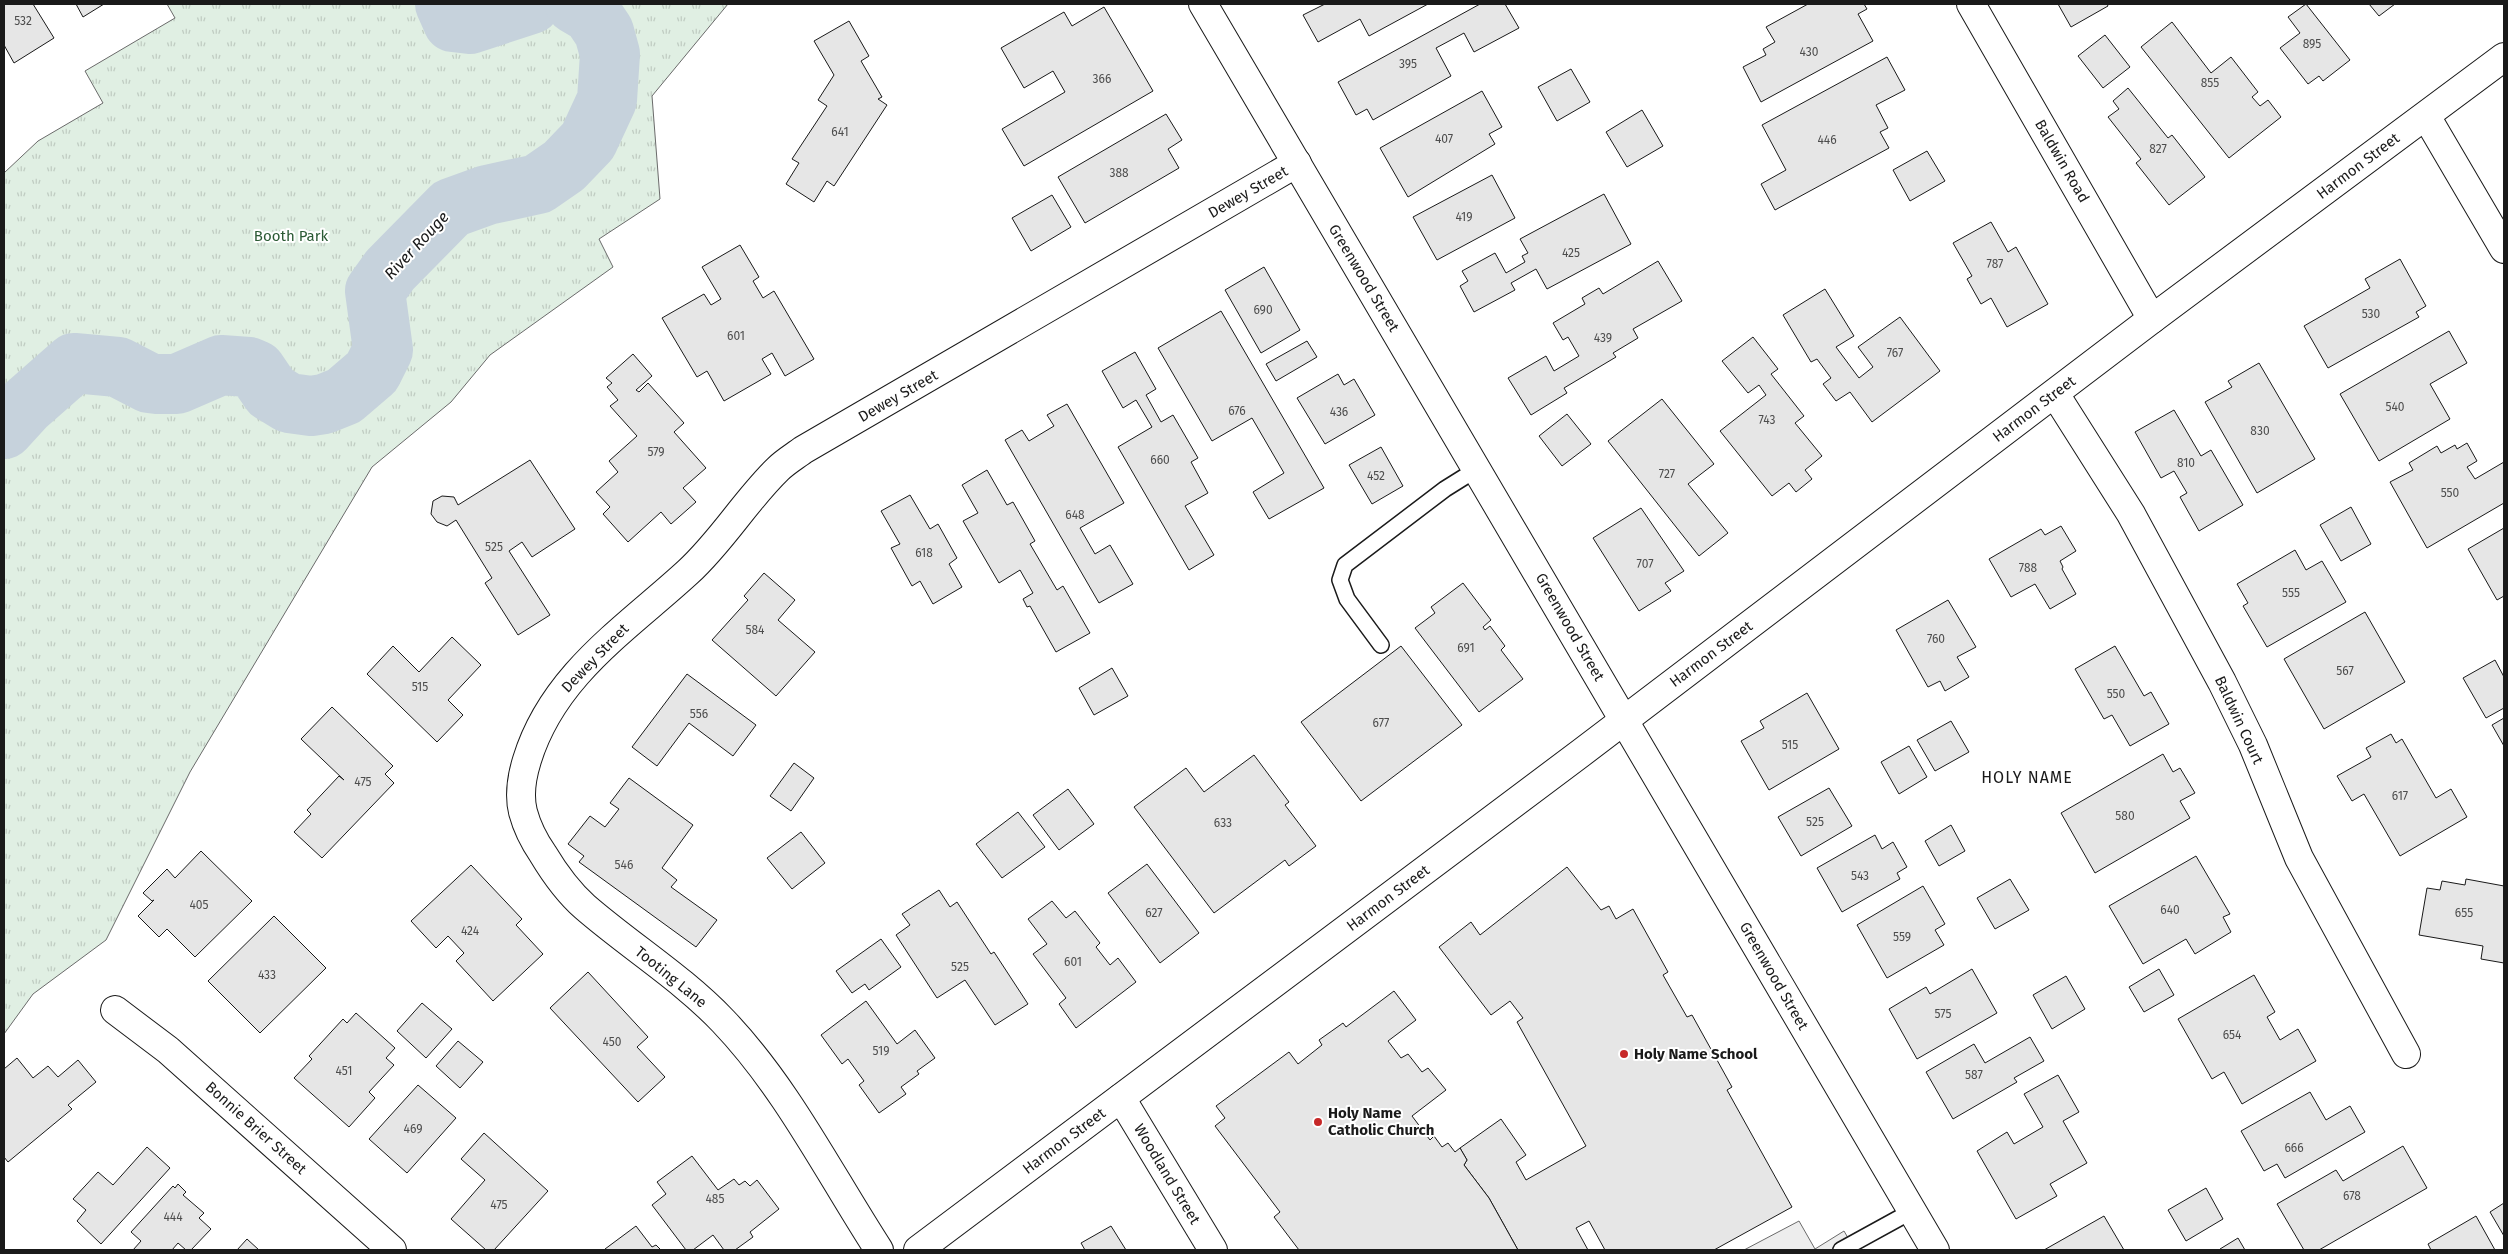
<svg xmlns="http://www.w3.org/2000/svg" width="2508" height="1254" viewBox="0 0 2508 1254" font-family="'Fira Sans',sans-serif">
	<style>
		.grass { fill: url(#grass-tufts); stroke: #6a6a6a }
		.parking { fill: #ededed; stroke: #6a6a6a }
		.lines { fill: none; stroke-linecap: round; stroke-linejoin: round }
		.river { stroke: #c6d2dc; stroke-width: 60 }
		.building { fill: #e6e6e6; stroke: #1a1a1a }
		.service-casing { stroke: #1a1a1a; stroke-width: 18 }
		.minor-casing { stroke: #1a1a1a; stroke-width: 30 }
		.service { stroke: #fff; stroke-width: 15 }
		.minor { stroke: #fff; stroke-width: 28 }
		.poi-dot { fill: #c62828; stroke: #fff; stroke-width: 2 }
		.labels { text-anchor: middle; stroke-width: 4; stroke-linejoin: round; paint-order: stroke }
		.number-label { font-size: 12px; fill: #4d4d4d }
		.street-label { font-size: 15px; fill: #1a1a1a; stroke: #fff }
		.park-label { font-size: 15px; fill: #2b5a34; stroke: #fff }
		.poi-label { font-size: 15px; font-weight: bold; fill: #1a1a1a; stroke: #fff; text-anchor: start }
		.water-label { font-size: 16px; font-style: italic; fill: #1a1a1a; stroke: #fff }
		.neighbourhood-label { font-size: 16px; letter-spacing: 1px; fill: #1a1a1a; stroke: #fff }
	</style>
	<defs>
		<pattern id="grass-tufts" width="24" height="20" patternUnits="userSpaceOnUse" patternTransform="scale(1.25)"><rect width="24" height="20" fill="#e0efe3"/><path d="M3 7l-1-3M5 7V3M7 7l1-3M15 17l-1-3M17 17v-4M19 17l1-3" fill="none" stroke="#c0ccc2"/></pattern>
	</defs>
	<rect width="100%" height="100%" fill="#fff"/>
	<!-- grass -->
	<path class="grass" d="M167 4H728L652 96 660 199 599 239 613 267 490 355 451 402 372 467 190 772 106 940 33 994 4 1034V173L38 141 103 103 85 71 175 18Z"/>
	<!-- parking -->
	<path class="parking" d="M1799 1221 1815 1249 1844 1231 1855 1250H1744Z"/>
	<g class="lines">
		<!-- river -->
		<g class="river">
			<path d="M445 4 453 22 470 24 531 4"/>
			<path d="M4 429 25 406 74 363 118 367 149 383 157 384H177L221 365 249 367 256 370 271 392 289 403 311 406 324 404 344 396 372 372 383 350 375 291 390 270 451 208 487 195 538 184 564 166 588 141 607 100 610 54 604 32 592 14 575 4"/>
		</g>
	</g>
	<!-- building -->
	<g class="building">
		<path d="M4 4H33L54 38 14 63 4 45Z"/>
		<path d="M76 4H104L83 17Z"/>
		<path d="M1325 4H1428L1369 36 1360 19 1318 42 1303 15Z"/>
		<path d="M1480 4H1505L1519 28 1474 52 1464 33 1436 48 1451 76 1373 120 1367 109 1356 115 1338 82Z"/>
		<path d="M1808 4H1864L1867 9 1858 14 1873 41 1761 102 1743 67 1766 55 1763 49 1775 42 1766 27Z"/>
		<path d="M2058 4H2107L2108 6 2071 27Z"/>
		<path d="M2306 4 2350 60 2323 81 2319 76 2308 84 2280 48 2300 33 2288 17Z"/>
		<path d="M2369 4H2395L2379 16Z"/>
		<path d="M1104 7 1153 91 1024 166 1002 129 1065 92 1053 71 1024 88 1001 48 1064 12 1072 26Z"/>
		<path d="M849 21 869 56 861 61 882 97 878 99 887 105 834 186 827 181 814 202 786 184 799 163 792 159 827 106 818 100 834 75 814 41Z"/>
		<path d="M2172 22 2211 73 2231 57 2258 92 2252 97 2260 106 2268 100 2281 117 2229 158 2141 47Z"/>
		<path d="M2105 35 2130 67 2103 88 2078 56Z"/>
		<path d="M1887 57 1905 90 1876 105 1888 128 1880 132 1889 148 1775 210 1761 184 1786 170 1762 125Z"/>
		<path d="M1571 69 1590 102 1557 121 1538 87Z"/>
		<path d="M2128 88 2168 138 2172 135 2205 177 2169 205 2136 163 2141 159 2108 117 2119 109 2113 101Z"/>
		<path d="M1482 91 1502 127 1489 134 1495 144 1408 197 1380 148Z"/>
		<path d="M1642 110 1663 146 1627 167 1606 132Z"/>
		<path d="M1166 114 1182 140 1168 149 1179 168 1085 223 1058 177Z"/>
		<path d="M1927 151 1945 181 1910 201 1893 170Z"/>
		<path d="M1492 175 1515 218 1437 260 1413 217Z"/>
		<path d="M1604 194 1631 244 1547 289 1536 269 1511 283 1515 290 1474 312 1460 286 1468 281 1462 271 1495 253 1506 273 1525 262 1522 256 1528 253 1520 239Z"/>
		<path d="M1052 195 1071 227 1031 251 1012 218Z"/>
		<path d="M1991 222 2008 252 2016 247 2048 304 2007 327 1991 298 1981 304 1967 279 1972 276 1953 243Z"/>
		<path d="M740 245 759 277 753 281 763 298 774 291 814 359 785 376 772 353 762 359 771 374 724 401 707 371 697 377 662 318 704 294 711 305 721 299 702 267Z"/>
		<path d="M2400 259 2426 306 2416 312 2419 317 2328 368 2304 326 2370 288 2365 279Z"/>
		<path d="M1658 261 1682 301 1633 329 1638 338 1613 353 1616 357 1564 388 1567 393 1531 415 1508 378 1546 356 1554 371 1579 356 1568 337 1563 340 1553 323 1585 304 1582 298 1599 288 1603 294Z"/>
		<path d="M1264 267 1300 330 1261 353 1225 290Z"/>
		<path d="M1825 289 1854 336 1836 347 1859 378 1873 367 1858 347 1900 317 1940 371 1872 422 1850 392 1836 401 1823 384 1831 378 1817 359 1811 362 1783 315Z"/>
		<path d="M1221 311 1324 488 1269 519 1253 492 1284 473 1252 418 1212 441 1158 348Z"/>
		<path d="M2449 331 2467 363 2430 384 2450 419 2379 461 2340 394Z"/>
		<path d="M1753 337 1778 369 1771 374 1804 416 1795 423 1822 456 1805 470 1812 479 1796 492 1789 483 1772 496 1720 431 1766 395 1759 385 1748 393 1722 361Z"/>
		<path d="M1307 341 1317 357 1276 381 1266 364Z"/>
		<path d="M1135 352 1156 389 1146 395 1161 422 1173 415 1198 458 1191 462 1208 493 1185 506 1214 555 1189 570 1118 447 1152 427 1136 400 1123 408 1102 371Z"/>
		<path d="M633 354 652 376 636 390 639 392 648 383 684 423 674 432 706 468 683 488 696 502 671 524 661 512 628 542 603 514 610 507 596 492 618 472 609 461 637 436 610 406 618 400 607 387 612 383 606 378Z"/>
		<path d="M2259 363 2315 459 2257 493 2205 402 2232 387 2228 381Z"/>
		<path d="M1338 374 1344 385 1354 379 1375 415 1325 444 1297 398Z"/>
		<path d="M1662 399 1714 464 1688 484 1728 533 1699 556 1608 441Z"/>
		<path d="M1067 404 1124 503 1080 528 1095 554 1110 545 1133 584 1099 603 1005 440 1022 430 1029 441 1054 426 1047 415Z"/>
		<path d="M2174 410 2201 456 2211 450 2243 505 2199 531 2180 497 2187 493 2174 471 2161 478 2135 432Z"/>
		<path d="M1567 414 1591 444 1562 466 1539 436Z"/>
		<path d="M2467 443 2477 461 2467 467 2475 479 2504 462V503L2427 548 2390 482 2413 470 2409 463 2437 446 2441 453 2455 445 2457 449Z"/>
		<path d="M1381 447 1403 486 1372 504 1349 465Z"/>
		<path d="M530 460 575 529 532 557 522 542 509 551 550 615 518 635 485 583 492 578 456 520 447 526 437 522 431 514 433 501 442 496 454 497 458 505Z"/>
		<path d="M987 470 1007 505 1013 502 1035 541 1030 544 1057 590 1063 586 1090 633 1056 652 1030 606 1027 607 1023 599 1033 593 1020 570 999 583 963 521 978 513 962 485Z"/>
		<path d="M910 495 930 529 938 524 957 558 949 564 962 587 933 604 920 581 912 586 891 548 900 544 881 511Z"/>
		<path d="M2351 507 2371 544 2341 561 2320 525Z"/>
		<path d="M1641 508 1684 571 1665 583 1671 591 1639 611 1593 538Z"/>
		<path d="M2061 526 2076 551 2060 561 2063 567 2062 569 2076 594 2050 609 2035 584 2011 597 1989 559 2041 529 2045 535Z"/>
		<path d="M2504 528V596L2497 600 2468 549Z"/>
		<path d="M2295 550 2306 570 2322 561 2346 602 2267 647 2243 606 2248 603 2237 584Z"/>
		<path d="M764 573 795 600 778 620 815 652 776 696 712 640 748 600 744 596Z"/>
		<path d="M1463 583 1491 620 1483 627 1485 630 1490 626 1505 646 1501 650 1523 679 1479 712 1415 628 1435 613 1431 607Z"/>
		<path d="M1948 600 1976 647 1957 657 1969 677 1945 691 1940 681 1928 687 1896 630Z"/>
		<path d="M2365 612 2405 682 2324 729 2284 659Z"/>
		<path d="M452 637 481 665 448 700 463 715 437 742 367 674 393 646 419 672Z"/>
		<path d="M1401 646 1462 725 1361 801 1301 722Z"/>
		<path d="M2115 646 2144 696 2151 692 2169 724 2130 746 2112 715 2104 719 2075 669Z"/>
		<path d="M2495 660 2504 677V708L2486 718 2463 678Z"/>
		<path d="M1112 668 1128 696 1094 715 1079 688Z"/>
		<path d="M687 674 756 725 733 756 689 723 657 766 632 747Z"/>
		<path d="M1807 693 1839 749 1769 790 1741 741 1764 728 1760 721Z"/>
		<path d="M332 707 393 766 385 774 394 783 322 858 294 832 311 814 307 810 339 776 344 780 301 739Z"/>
		<path d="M2504 718V746L2492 725Z"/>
		<path d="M1951 721 1969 752 1935 771 1917 740Z"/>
		<path d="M2391 734 2396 743 2402 739 2436 798 2451 789 2467 817 2400 856 2364 794 2352 801 2337 776 2371 757 2366 748Z"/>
		<path d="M1909 746 1927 777 1899 794 1881 762Z"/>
		<path d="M2163 754 2173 772 2180 768 2195 793 2180 801 2190 818 2095 873 2061 813Z"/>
		<path d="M1254 755 1289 802 1285 805 1316 846 1289 866 1285 860 1214 913 1134 807 1186 768 1204 792Z"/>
		<path d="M794 763 814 778 791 811 770 796Z"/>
		<path d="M629 778 693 825 662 868 677 880 671 887 717 920 696 947 579 862 584 856 568 844 590 816 605 827 619 809 610 803Z"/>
		<path d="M1829 788 1852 826 1801 856 1778 817Z"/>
		<path d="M1068 789 1094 824 1059 850 1033 815Z"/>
		<path d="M1018 812 1045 847 1002 878 976 844Z"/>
		<path d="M1951 825 1965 851 1939 866 1925 841Z"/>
		<path d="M801 832 825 863 792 889 767 858Z"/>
		<path d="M1875 835 1882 849 1893 842 1907 867 1897 873 1900 879 1842 912 1817 868Z"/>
		<path d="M201 851 252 901 195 957 167 929 159 937 138 916 154 900 152 901 143 893 167 869 175 878Z"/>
		<path d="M2196 856 2230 914 2223 917 2231 932 2195 954 2186 939 2143 964 2109 906Z"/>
		<path d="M1147 864 1199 933 1160 963 1108 893Z"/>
		<path d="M471 865 522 919 516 925 543 954 493 1001 456 961 464 953 448 936 436 948 411 921Z"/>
		<path d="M1567 867 1601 910 1609 906 1616 919 1633 909 1668 972 1663 975 1687 1017 1692 1015 1732 1087 1727 1090 1792 1207 1714 1250H1605L1589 1221 1576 1228 1588 1250H1518L1489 1198 1464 1165 1467 1160 1460 1148 1501 1119 1526 1155 1516 1162 1526 1180 1586 1146 1517 1022 1523 1018 1510 1001 1491 1015 1439 947 1471 922 1480 935Z"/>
		<path d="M2010 879 2029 910 1995 929 1977 898Z"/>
		<path d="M2466 879 2504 886V963L2481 959 2483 946 2419 935 2427 888 2440 890 2442 881 2465 885Z"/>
		<path d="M1923 886 1945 924 1935 930 1944 945 1887 978 1857 925Z"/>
		<path d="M939 890 950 907 957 902 991 954 994 952 1028 1004 995 1025 965 980 937 998 896 935 910 925 902 914Z"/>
		<path d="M1052 901 1066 918 1075 911 1100 943 1096 947 1110 965 1118 958 1136 982 1076 1028 1059 1004 1066 998 1033 954 1047 944 1028 919Z"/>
		<path d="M274 916 326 968 260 1033 208 981Z"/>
		<path d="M881 939 901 967 869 990 865 984 852 993 836 971Z"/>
		<path d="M1972 969 1997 1013 1917 1059 1889 1009 1926 987 1930 994Z"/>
		<path d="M2159 969 2174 995 2144 1012 2129 987Z"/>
		<path d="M588 972 648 1037 637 1047 665 1077 638 1102 550 1008Z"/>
		<path d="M2254 975 2275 1012 2267 1017 2280 1040 2298 1029 2316 1061 2242 1104 2224 1072 2212 1079 2178 1019Z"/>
		<path d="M2066 976 2085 1009 2052 1029 2033 995Z"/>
		<path d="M1394 991 1416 1020 1388 1041 1401 1058 1408 1054 1422 1072 1428 1068 1446 1090 1412 1116 1430 1140 1434 1136 1442 1147 1448 1143 1455 1152 1460 1148 1467 1160 1464 1165 1489 1198 1518 1250H1299L1274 1217 1280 1212 1215 1126 1225 1118 1216 1106 1289 1052 1298 1064 1322 1045 1319 1040 1343 1023 1346 1027Z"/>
		<path d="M866 1001 897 1044 915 1030 935 1058 917 1071 919 1074 901 1087 906 1094 879 1113 859 1085 864 1081 848 1059 842 1064 821 1035Z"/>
		<path d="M422 1003 452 1029 426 1058 397 1031Z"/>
		<path d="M356 1013 395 1048 386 1058 394 1065 369 1092 375 1098 349 1127 294 1078 312 1059 309 1056 343 1019 347 1023Z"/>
		<path d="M2030 1037 2044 1061 2014 1078 2017 1082 1953 1119 1926 1072 1974 1044 1985 1063Z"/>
		<path d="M458 1041 483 1062 460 1088 436 1066Z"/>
		<path d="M17 1058 33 1078 48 1066 58 1077 78 1060 96 1082 68 1105 72 1109 8 1162 4 1157V1069Z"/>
		<path d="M2058 1075 2079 1112 2063 1121 2087 1163 2050 1184 2057 1196 2016 1219 1977 1151 2007 1132 2014 1144 2043 1127 2024 1094Z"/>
		<path d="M418 1085 456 1118 407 1173 369 1139Z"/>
		<path d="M2310 1092 2326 1120 2350 1106 2365 1132 2285 1178 2277 1164 2264 1171 2241 1131Z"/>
		<path d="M484 1133 548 1191 494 1250H486L451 1219 485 1180 461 1159Z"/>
		<path d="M2403 1146 2427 1188 2319 1250H2304L2277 1204 2336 1170 2343 1181Z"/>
		<path d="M147 1147 170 1168 101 1244 77 1221 86 1210 73 1199 98 1172 113 1185Z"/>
		<path d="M692 1156 718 1190 734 1179 739 1185 745 1181 750 1186 757 1180 779 1209 750 1232 753 1237 735 1250H724L713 1235 693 1250H686L652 1205 666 1194 657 1182Z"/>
		<path d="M178 1184 186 1192 183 1195 204 1213 199 1218 211 1229 191 1250H186L178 1243 172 1250H133L141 1241 131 1232 173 1186 175 1188Z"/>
		<path d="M2206 1188 2223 1219 2186 1241 2168 1210Z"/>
		<path d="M2504 1203V1236L2490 1212Z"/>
		<path d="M2104 1216 2124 1250H2044Z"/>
		<path d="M2476 1216 2495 1250H2431L2428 1244Z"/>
		<path d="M636 1226 652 1247 656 1245 661 1250H606L605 1249Z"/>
		<path d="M1111 1226 1126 1250H1085L1081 1243Z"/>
		<path d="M2238 1238 2245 1250H2221L2220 1249Z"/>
		<path d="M247 1239 259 1250H237Z"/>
	</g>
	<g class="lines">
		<!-- service casing -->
		<g class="service-casing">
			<g id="service">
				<path d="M1381 645 1347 599 1340 580 1345 565 1445 489 1477 469"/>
				<path d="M1841 1250 1912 1211"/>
			</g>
		</g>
		<!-- minor casing -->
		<g class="minor-casing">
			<g id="minor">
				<path d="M1203 4 1935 1250"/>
				<path d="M1971 4 2152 319"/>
				<path d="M2426 116 2504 249"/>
				<path d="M2055 394 2131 514 2222 682 2253 745 2299 858 2406 1054"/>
				<path d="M115 1010 168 1050 392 1250"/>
				<path d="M1121 1098 1213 1250"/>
				<path d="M879 1250C829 1173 787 1088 723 1021 682 978 630 946 585 907 568 892 555 874 543 854 534 841 527 827 523 812 519 796 522 776 527 760 553 675 626 629 688 572 722 541 745 501 778 469 785 462 795 456 803 450L1297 163"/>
				<path d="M918 1250 1581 753 2152 319 2504 57"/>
			</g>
		</g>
		<!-- service -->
		<use href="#service" class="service"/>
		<!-- minor -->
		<use href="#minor" class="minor"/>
	</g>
	<!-- markers -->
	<g class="poi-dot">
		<circle cx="1624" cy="1054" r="5"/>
		<circle cx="1318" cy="1122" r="5"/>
	</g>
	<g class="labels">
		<!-- number labels -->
		<g class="number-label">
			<text x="23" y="25">532</text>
			<text x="2312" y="48">895</text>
			<text x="1809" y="56">430</text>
			<text x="1408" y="68">395</text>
			<text x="1102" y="83">366</text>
			<text x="2210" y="87">855</text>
			<text x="840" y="136">641</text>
			<text x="1444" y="143">407</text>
			<text x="1827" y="144">446</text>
			<text x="2158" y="153">827</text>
			<text x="1119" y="177">388</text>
			<text x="1464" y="221">419</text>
			<text x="1571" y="257">425</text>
			<text x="1995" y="268">787</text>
			<text x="1263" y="314">690</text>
			<text x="2371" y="318">530</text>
			<text x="736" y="340">601</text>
			<text x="1603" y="342">439</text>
			<text x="1895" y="357">767</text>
			<text x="2395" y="411">540</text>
			<text x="1237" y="415">676</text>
			<text x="1339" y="416">436</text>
			<text x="1767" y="424">743</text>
			<text x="2260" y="435">830</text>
			<text x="656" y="456">579</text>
			<text x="1160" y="464">660</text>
			<text x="2186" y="467">810</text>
			<text x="1667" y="478">727</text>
			<text x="1376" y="480">452</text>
			<text x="2450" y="497">550</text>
			<text x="1075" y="519">648</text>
			<text x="494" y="551">525</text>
			<text x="924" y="557">618</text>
			<text x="1645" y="568">707</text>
			<text x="2028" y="572">788</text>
			<text x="2291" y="597">555</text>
			<text x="755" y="634">584</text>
			<text x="1936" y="643">760</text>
			<text x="1466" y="652">691</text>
			<text x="2345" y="675">567</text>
			<text x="420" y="691">515</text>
			<text x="2116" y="698">550</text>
			<text x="699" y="718">556</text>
			<text x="1381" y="727">677</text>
			<text x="1790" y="749">515</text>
			<text x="363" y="786">475</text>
			<text x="2400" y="800">617</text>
			<text x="2125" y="820">580</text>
			<text x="1815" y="826">525</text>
			<text x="1223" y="827">633</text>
			<text x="624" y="869">546</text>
			<text x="1860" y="880">543</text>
			<text x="199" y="909">405</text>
			<text x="2170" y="914">640</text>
			<text x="1154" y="917">627</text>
			<text x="2464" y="917">655</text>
			<text x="470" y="935">424</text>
			<text x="1902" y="941">559</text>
			<text x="1073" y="966">601</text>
			<text x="960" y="971">525</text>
			<text x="267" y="979">433</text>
			<text x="1943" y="1018">575</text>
			<text x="2232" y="1039">654</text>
			<text x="612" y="1046">450</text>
			<text x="881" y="1055">519</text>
			<text x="344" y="1075">451</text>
			<text x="1974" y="1079">587</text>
			<text x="413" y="1133">469</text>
			<text x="2294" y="1152">666</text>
			<text x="2352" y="1200">678</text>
			<text x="715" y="1203">485</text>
			<text x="499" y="1209">475</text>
			<text x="173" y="1221">444</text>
		</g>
		<!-- street labels -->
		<g class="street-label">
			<text transform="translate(2062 161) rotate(60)" y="5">Baldwin Road</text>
			<text transform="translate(2358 166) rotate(-37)" y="5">Harmon Street</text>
			<text transform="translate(1248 192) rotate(-30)" y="5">Dewey Street</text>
			<text transform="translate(1364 278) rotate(59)" y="5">Greenwood Street</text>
			<text transform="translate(898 396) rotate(-30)" y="5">Dewey Street</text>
			<text transform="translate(2034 409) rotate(-37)" y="5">Harmon Street</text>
			<text transform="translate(1570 627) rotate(60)" y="5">Greenwood Street</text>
			<text transform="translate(1711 654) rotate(-37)" y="5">Harmon Street</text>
			<text transform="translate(595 658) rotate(-46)" y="5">Dewey Street</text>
			<text transform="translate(2239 720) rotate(65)" y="5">Baldwin Court</text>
			<text transform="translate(1388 898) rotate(-37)" y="5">Harmon Street</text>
			<text transform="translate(1774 976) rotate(60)" y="5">Greenwood Street</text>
			<text transform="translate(671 977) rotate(39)" y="5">Tooting Lane</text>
			<text transform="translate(256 1128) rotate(42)" y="5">Bonnie Brier Street</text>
			<text transform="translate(1064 1141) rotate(-37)" y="5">Harmon Street</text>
			<text transform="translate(1167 1174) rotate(59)" y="5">Woodland Street</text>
		</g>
		<!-- park labels -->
		<g class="park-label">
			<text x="291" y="241">Booth Park</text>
		</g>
		<!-- poi labels -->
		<g class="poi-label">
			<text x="1634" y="1059">Holy Name School</text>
			<text x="1328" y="1118">Holy Name<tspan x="1328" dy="17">Catholic Church</tspan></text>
		</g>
		<!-- water labels -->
		<g class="water-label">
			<text transform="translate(416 245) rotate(-47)" y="6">River Rouge</text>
		</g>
		<!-- neighbourhood labels -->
		<g class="neighbourhood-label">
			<text x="2027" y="783">HOLY NAME</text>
		</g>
	</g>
	<!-- border -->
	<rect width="2508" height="1254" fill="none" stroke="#1a1a1a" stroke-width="10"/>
</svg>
